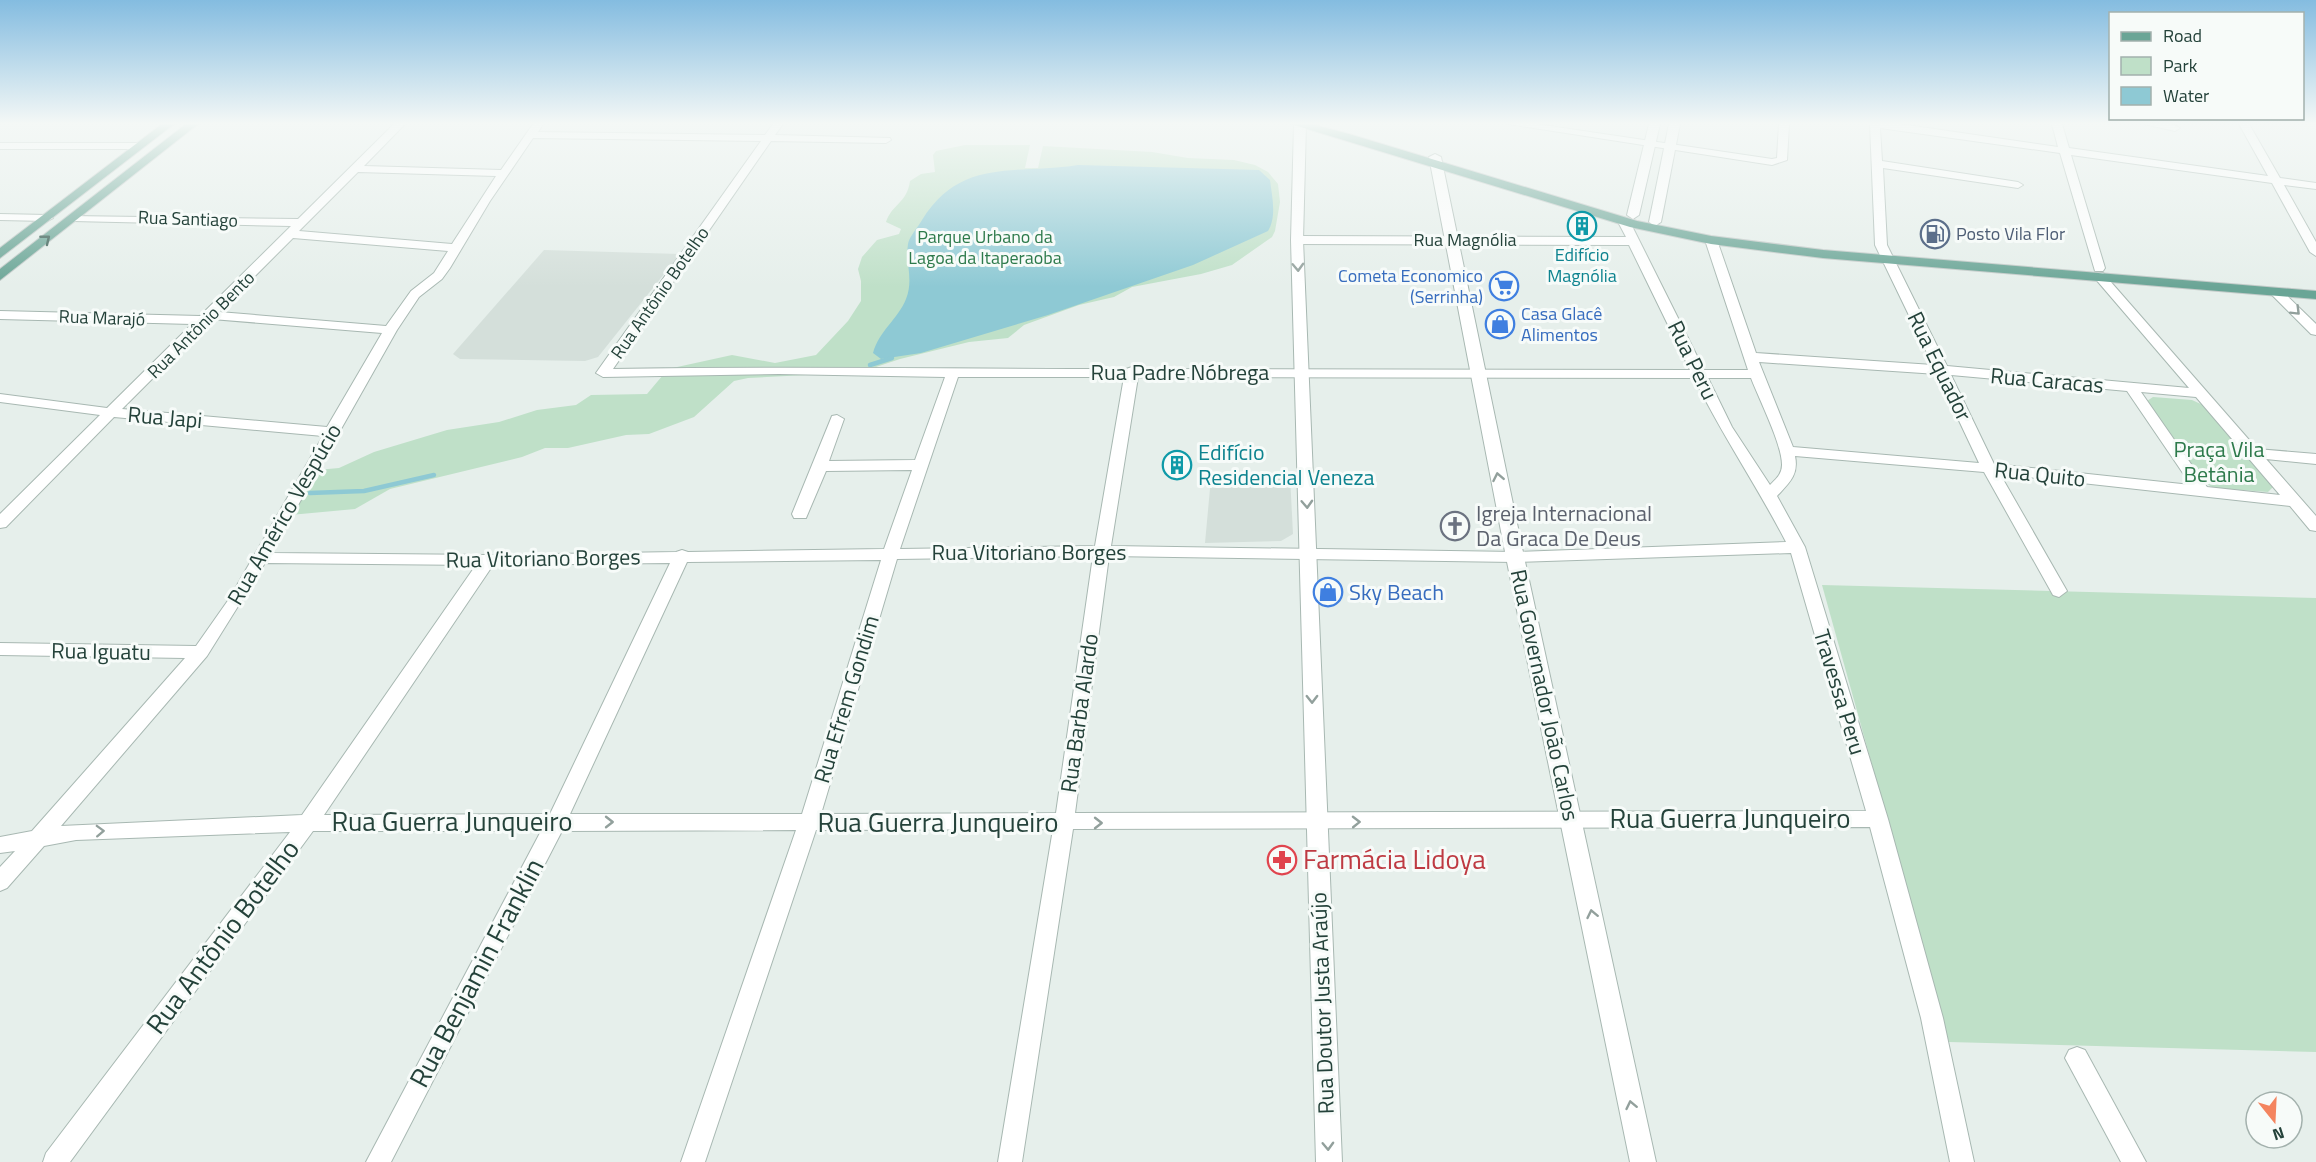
<svg xmlns="http://www.w3.org/2000/svg" width="2316" height="1162" viewBox="0 0 2316 1162" font-family="'Titillium Web',sans-serif">
	<style>
		.built { fill: #d4dfda }
		.green { fill: #bfe0c8 }
		.water { fill: #8ec9d4 }
		.lines { fill: none; stroke-linecap: round; stroke-linejoin: round }
		.stream { stroke: #8ec9d4; stroke-width: 4.5 }
		.minor-casing { stroke: #a8b8b2; stroke-width: 2 }
		.tertiary-casing { stroke: #a8b8b2; stroke-width: 2 }
		.primary-casing { stroke: #c2cac8; stroke-width: 2 }
		.minor { fill: #fff; fill-rule: evenodd }
		.tertiary { fill: #fff; fill-rule: evenodd }
		.primary { fill: #6aa596; fill-rule: evenodd }
		.oneway { stroke: #365b51 }
		.oneway2 { stroke: #92a09c }
		.labels { text-anchor: middle; stroke-width: 6; stroke-linejoin: round; paint-order: stroke }
		.far-street-label { font-size: 18px; fill: #24423a; stroke: #f7fbf9 }
		.far-service-label { font-size: 18px; fill: #4e5e75; stroke: #f7fbf9; text-anchor: start }
		.far-park-label { font-size: 18px; fill: #2d7a4b; stroke: #f7fbf9 }
		.far-culture-label { font-size: 18px; fill: #0d838f; stroke: #f7fbf9 }
		.far-shop-label { font-size: 18px; fill: #366cbe; stroke: #f7fbf9; text-anchor: end }
		.street-label { font-size: 22px; fill: #24423a; stroke: #f7fbf9 }
		.park-label { font-size: 22px; fill: #2d7a4b; stroke: #f7fbf9 }
		.culture-label { font-size: 22px; fill: #0d838f; stroke: #f7fbf9; text-anchor: start }
		.worship-label { font-size: 22px; fill: #5b616d; stroke: #f7fbf9; text-anchor: start }
		.shop-label { font-size: 22px; fill: #366cbe; stroke: #f7fbf9; text-anchor: start }
		.near-street-label { font-size: 27px; fill: #24423a; stroke: #f7fbf9 }
		.near-health-label { font-size: 27px; fill: #be3a42; stroke: #f7fbf9; text-anchor: start }
	</style>
	<rect width="100%" height="100%" fill="#e6efeb"/>
	<!-- built -->
	<g class="built">
		<path d="M544 250 680 254 598 357 585 361 460 359 453 354Z"/>
		<path d="M1290 476 1293 534 1281 541 1205 543 1211 478Z"/>
	</g>
	<!-- green -->
	<g class="green">
		<path d="M965 145H1030L1025 168H1038L1043 146 1152 152 1188 158 1234 160 1255 165 1268 172 1278 184 1280 202 1275 231 1272 237 1232 265 1201 274 1132 287 1114 297 1079 305 1024 325 1008 338 969 342 900 359 870 369 845 373 748 378 734 381 694 417 649 434 626 435 568 448H545L522 457 390 489 355 509 290 515 317 470 339 468 374 452 447 430 499 422 537 410 576 405 591 395 647 394 668 369 732 355 775 363 816 355 848 321 861 301V281L858 269 862 257 877 240 899 234 901 229 886 222C892 204 907 203 910 181L921 174 935 172 933 155 936 151Z"/>
		<path d="M2153 397 2192 400 2203 405 2273 487 2268 492 2214 488 2203 482 2147 401Z"/>
		<path d="M1822 585 2316 598V1052L1949 1042Z"/>
	</g>
	<!-- water -->
	<path class="water" d="M1078 165 1259 170 1270 180C1272 197 1277 216 1268 231L1193 265 1048 315 921 353 881 359 873 353C879 331 898 319 906 299 914 279 905 263 908 244 909 237 918 227 922 220 961 157 1015 175 1078 165Z"/>
	<g class="lines">
		<!-- stream -->
		<g class="stream">
			<path d="M870 365 892 358"/>
			<path d="M310 493 364 491 434 475"/>
		</g>
		<!-- minor casing -->
		<g class="minor-casing">
			<g id="minor">
				<path d="M394 124H405L364 166 501 170 533 124H543L538 132 765 135 773 124H783L775 135 890 138 891 140 886 143 771 141 613 369C784 366 955 369 1126 369L1132 367 1138 369 1690 370 1629 245 1297 244 1291 240 1297 236 1626 237 1617 220 1623 217 1629 220 1704 370H1748L1705 240 1707 238 1717 240 1756 353 1933 365 1875 245 1870 124H1900L2058 147 2052 124H2062L2069 148 2268 176 2239 124H2249L2280 178 2316 183V189L2284 185 2316 242V256L2310 252 2272 183 2071 155 2105 268 2103 271H2095L2060 153 1880 128 1882 161 2018 182 2023 185 2018 188 1883 168 1887 245 1947 366 2189 388 2093 276 2095 273H2103L2257 449 2316 454V464L2266 459 2316 516V531L2310 530 2290 506 2000 474 2067 591 2059 597 2053 595 1984 472 1795 456C1799 475 1789 483 1777 496L1805 547 1888 819 1943 1018 1974 1162H1950L1921 1018 1870 827 1073 829 1022 1162H998L1053 829 816 830 705 1162H681L796 830 562 831 391 1162H366L541 831H313L70 1162H43L46 1153 290 832 76 840 44 846 7 888 0 891V867L15 851 0 853V837L32 831 185 658 0 655V643L196 646 229 599 323 436 114 417 6 527 0 528V514L100 415 0 402V394L107 408 192 324 0 319V311L200 316 291 226 73 221 69 220V216L298 219ZM533 138 761 141 596 373 603 377 779 374 945 377 915 460 829 461 844 419 837 415 832 416 792 514 794 518H806L826 471 912 470 884 549 688 552 682 550 676 552 488 555 271 553 397 330 419 297 442 279 450 268 490 201ZM358 172 496 176 452 244 299 231ZM293 238 448 251 434 273 411 291 386 326 219 312ZM212 319 382 333 327 427 122 409ZM1759 362 1937 374 1979 463 1793 447ZM1951 375 2127 391 2191 485 1994 464ZM958 377H1124L1095 546 900 549ZM1138 377 1694 378C1722 435 1757 486 1786 542L1515 552 1111 546ZM1708 378H1751C1759 399 1782 444 1782 465 1782 474 1776 479 1770 485L1732 427ZM2141 392 2196 397 2280 495 2207 487ZM1791 553 1866 811 1075 813 1109 556 1515 562ZM1093 556 1056 813 821 814 897 559ZM881 560 802 814H570L687 562ZM265 563 476 565 302 815 61 826 207 656ZM670 563 550 814 324 815 493 565Z"/>
				<path d="M1508 124H1536L1772 159 1777 158 1779 124H1789L1787 160 1772 165Z"/>
				<path d="M2144 124H2171L2180 128 2175 131Z"/>
				<path d="M0 143H140L145 146 140 149H0Z"/>
				<path d="M0 214 47 215 53 218 47 221 0 220Z"/>
				<path d="M2276 288 2280 289 2316 324V335L2311 334 2272 295 2270 292Z"/>
				<path d="M2077 1047 2085 1050 2146 1162H2121L2065 1058 2069 1050Z"/>
			</g>
		</g>
		<!-- tertiary casing -->
		<g class="tertiary-casing">
			<g id="tertiary">
				<path d="M1294 124H1306L1303 240 1342 1162H1316L1291 240Z"/>
				<path d="M1649 124H1660L1639 215 1633 219 1627 215Z"/>
				<path d="M1669 124H1680L1661 222 1655 226 1649 222Z"/>
				<path d="M1435 154 1441 157 1524 557 1656 1162H1630L1506 557 1429 157Z"/>
			</g>
		</g>
		<!-- primary casing -->
		<g class="primary-casing">
			<g id="primary">
				<path d="M162 124H174L0 258V248Z"/>
				<path d="M186 124H198L0 280V269Z"/>
				<path d="M1291 124H1311L1349 134 1637 221 1711 236 1823 250 2316 291V299L1823 258 1711 244 1630 227Z"/>
			</g>
		</g>
		<!-- minor -->
		<use href="#minor" class="minor"/>
		<!-- tertiary -->
		<use href="#tertiary" class="tertiary"/>
		<!-- primary -->
		<use href="#primary" class="primary"/>
	</g>
	<!-- one-way arrows -->
	<defs><path id="oneway-chevron" d="M-2-3.5L2.5 0L-2 3.5" fill="none" stroke-width="1.6" stroke-linecap="round" stroke-linejoin="round" transform="scale(1.5)"/></defs>
	<use class="oneway" href="#oneway-chevron" transform="translate(46 239) rotate(-39)"/>
	<g class="oneway2">
		<use href="#oneway-chevron" transform="translate(1298 267) rotate(88)"/>
		<use href="#oneway-chevron" transform="translate(2296 311) rotate(45)"/>
		<use href="#oneway-chevron" transform="translate(1498 477) rotate(-101)"/>
		<use href="#oneway-chevron" transform="translate(1307 504) rotate(87)"/>
		<use href="#oneway-chevron" transform="translate(1312 699) rotate(89)"/>
		<use href="#oneway-chevron" transform="translate(609 822)"/>
		<use href="#oneway-chevron" transform="translate(1356 822) rotate(-1)"/>
		<use href="#oneway-chevron" transform="translate(1098 823)"/>
		<use href="#oneway-chevron" transform="translate(100 831) rotate(-2)"/>
		<use href="#oneway-chevron" transform="translate(1592 914) rotate(-102)"/>
		<use href="#oneway-chevron" transform="translate(1631 1105) rotate(-102)"/>
		<use href="#oneway-chevron" transform="translate(1328 1146) rotate(88)"/>
	</g>
	<!-- sky -->
	<linearGradient id="sky" x2="0" y2="1"><stop stop-color="#84bce0"/><stop offset="0.43" stop-color="#f4f8f6"/><stop offset="1" stop-color="#f4f8f6" stop-opacity="0"/></linearGradient>
	<rect width="2316" height="287" fill="url(#sky)"/>
	<!-- icons -->
	<defs>
		<g id="building-ring" transform="scale(1.5)"><circle r="9.5" fill="#f7fbf9" stroke="#0f9aa8" stroke-width="1.5"/><path d="M-4-6H4V6H1V3H-1V6H-4ZM-2.5-4.3h1.7v1.8h-1.7ZM.8-4.3h1.7v1.8H.8ZM-2.5-1h1.7V.8h-1.7ZM.8-1h1.7V.8H.8Z" fill="#0f9aa8"/></g>
		<g id="fuel-ring" transform="scale(1.5)"><circle r="9.5" fill="#f7fbf9" stroke="#5c6f8a" stroke-width="1.5"/><path d="M-5.5-6h7V0h2V4h1.3V-2.5L3-4.5l.8-.8L6-3V5H2.5V1h-1V6h-7ZM-4.2-4.7v3.2H.2V-4.7Z" fill="#5c6f8a"/></g>
		<g id="supermarket-ring" transform="scale(1.5)"><circle r="9.5" fill="#f7fbf9" stroke="#3f7fe0" stroke-width="1.5"/><path d="M-6-5.5h2.5l.6 2H6L4.5 2H-2.5L-4.4-4H-6ZM-1.5 3.2a1.3 1.3 0 1 0 .1 0ZM3 3.2a1.3 1.3 0 1 0 .1 0Z" fill="#3f7fe0"/></g>
		<g id="shop-ring" transform="scale(1.5)"><circle r="9.5" fill="#f7fbf9" stroke="#3f7fe0" stroke-width="1.5"/><path d="M-5-2.5h2.3a2.7 3.5 0 0 1 5.4 0H5L5.5 6h-11ZM-1.5-2.5h3a1.5 2.3 0 0 0-3 0Z" fill="#3f7fe0"/></g>
		<g id="church-ring" transform="scale(1.5)"><circle r="9.5" fill="#f7fbf9" stroke="#6b7280" stroke-width="1.5"/><path d="M-1.2-6h2.4v3.5h3.3v2.4h-3.3V6h-2.4V-.1h-3.3v-2.4h3.3Z" fill="#6b7280"/></g>
		<g id="pharmacy-ring" transform="scale(1.5)"><circle r="9.5" fill="#f7fbf9" stroke="#e0444e" stroke-width="1.5"/><path d="M-2-6h4v4h4v4h-4v4h-4v-4h-4v-4h4Z" fill="#e0444e"/></g>
	</defs>
	<g fill-rule="evenodd">
		<use href="#building-ring" x="1582" y="226"/>
		<use href="#fuel-ring" x="1935" y="234"/>
		<use href="#supermarket-ring" x="1504" y="286"/>
		<use href="#shop-ring" x="1500" y="324"/>
		<use href="#building-ring" x="1177" y="465"/>
		<use href="#church-ring" x="1455" y="526"/>
		<use href="#shop-ring" x="1328" y="592"/>
		<use href="#pharmacy-ring" x="1282" y="860"/>
	</g>
	<g class="labels">
		<!-- far-street labels -->
		<g class="far-street-label">
			<text transform="translate(188 219) rotate(2)" y="6">Rua Santiago</text>
			<text x="1465" y="246">Rua Magnólia</text>
			<text transform="translate(660 293) rotate(-55)" y="6">Rua Antônio Botelho</text>
			<text transform="translate(102 318) rotate(2)" y="6">Rua Marajó</text>
			<text transform="translate(201 325) rotate(-45)" y="6">Rua Antônio Bento</text>
		</g>
		<!-- far-service labels -->
		<g class="far-service-label">
			<text x="1956" y="240">Posto Vila Flor</text>
		</g>
		<!-- far-park labels -->
		<g class="far-park-label">
			<text x="985" y="243">Parque Urbano da<tspan x="985" dy="21">Lagoa da Itaperaoba</tspan></text>
		</g>
		<!-- far-culture labels -->
		<g class="far-culture-label">
			<text x="1582" y="261">Edifício<tspan x="1582" dy="21">Magnólia</tspan></text>
		</g>
		<!-- far-shop labels -->
		<g class="far-shop-label">
			<text x="1483" y="282">Cometa Economico<tspan x="1483" dy="21">(Serrinha)</tspan></text>
			<text x="1521" y="320" text-anchor="start">Casa Glacê<tspan x="1521" dy="21">Alimentos</tspan></text>
		</g>
		<!-- street labels -->
		<g class="street-label">
			<text transform="translate(1693 360) rotate(64)" y="8">Rua Peru</text>
			<text transform="translate(1940 366) rotate(64)" y="8">Rua Equador</text>
			<text x="1180" y="380">Rua Padre Nóbrega</text>
			<text transform="translate(2047 380) rotate(5)" y="8">Rua Caracas</text>
			<text transform="translate(165 417) rotate(5)" y="8">Rua Japi</text>
			<text transform="translate(2040 474) rotate(6)" y="8">Rua Quito</text>
			<text transform="translate(284 514) rotate(-60)" y="8">Rua Américo Vespúcio</text>
			<text x="1029" y="560">Rua Vitoriano Borges</text>
			<text transform="translate(543 558) rotate(-1)" y="8">Rua Vitoriano Borges</text>
			<text transform="translate(101 651) rotate(1)" y="8">Rua Iguatu</text>
			<text transform="translate(1840 692) rotate(73)" y="8">Travessa Peru</text>
			<text transform="translate(1545 695) rotate(78)" y="8">Rua Governador João Carlos</text>
			<text transform="translate(846 699) rotate(-73)" y="8">Rua Efrem Gondim</text>
			<text transform="translate(1079 713) rotate(-82)" y="8">Rua Barba Alardo</text>
			<text transform="translate(1322 1003) rotate(-92)" y="8">Rua Doutor Justa Araújo</text>
		</g>
		<!-- park labels -->
		<g class="park-label">
			<text x="2219" y="457">Praça Vila<tspan x="2219" dy="25">Betânia</tspan></text>
		</g>
		<!-- culture labels -->
		<g class="culture-label">
			<text x="1198" y="460">Edifício<tspan x="1198" dy="25">Residencial Veneza</tspan></text>
		</g>
		<!-- worship labels -->
		<g class="worship-label">
			<text x="1476" y="521">Igreja Internacional<tspan x="1476" dy="25">Da Graca De Deus</tspan></text>
		</g>
		<!-- shop labels -->
		<g class="shop-label">
			<text x="1349" y="600">Sky Beach</text>
		</g>
		<!-- near-street labels -->
		<g class="near-street-label">
			<text x="1730" y="828">Rua Guerra Junqueiro</text>
			<text x="452" y="831">Rua Guerra Junqueiro</text>
			<text x="938" y="832">Rua Guerra Junqueiro</text>
			<text transform="translate(223 937) rotate(-53)" y="9">Rua Antônio Botelho</text>
			<text transform="translate(477 973) rotate(-62)" y="9">Rua Benjamin Franklin</text>
		</g>
		<!-- near-health labels -->
		<g class="near-health-label">
			<text x="1303" y="869">Farmácia Lidoya</text>
		</g>
	</g>
	<!-- legend -->
	<rect x="2109" y="12" width="195" height="108" fill="#f7fbf9" stroke="#a3b1ad" stroke-width="1.5"/>
	<rect x="2121" y="32" width="30" height="9" fill="#6aa596" stroke="#a3b1ad" stroke-width="1.5"/>
	<text x="2163" y="42" font-size="18" fill="#24423a">Road</text>
	<rect x="2121" y="57" width="30" height="18" fill="#bfe0c8" stroke="#a3b1ad" stroke-width="1.5"/>
	<text x="2163" y="72" font-size="18" fill="#24423a">Park</text>
	<rect x="2121" y="87" width="30" height="18" fill="#8ec9d4" stroke="#a3b1ad" stroke-width="1.5"/>
	<text x="2163" y="102" font-size="18" fill="#24423a">Water</text>
	<!-- north arrow -->
	<g transform="translate(2274 1120) rotate(162)"><circle r="28" fill="#f7fbf9" stroke="#a3b1ad" stroke-width="1.5"/>
	<path d="M0-4.5L10 22L0 15L-10 22Z" fill="#f4845f"/>
	<text y="-9" font-size="16" font-weight="bold" text-anchor="middle" fill="#24423a">N</text>
	</g>
</svg>
